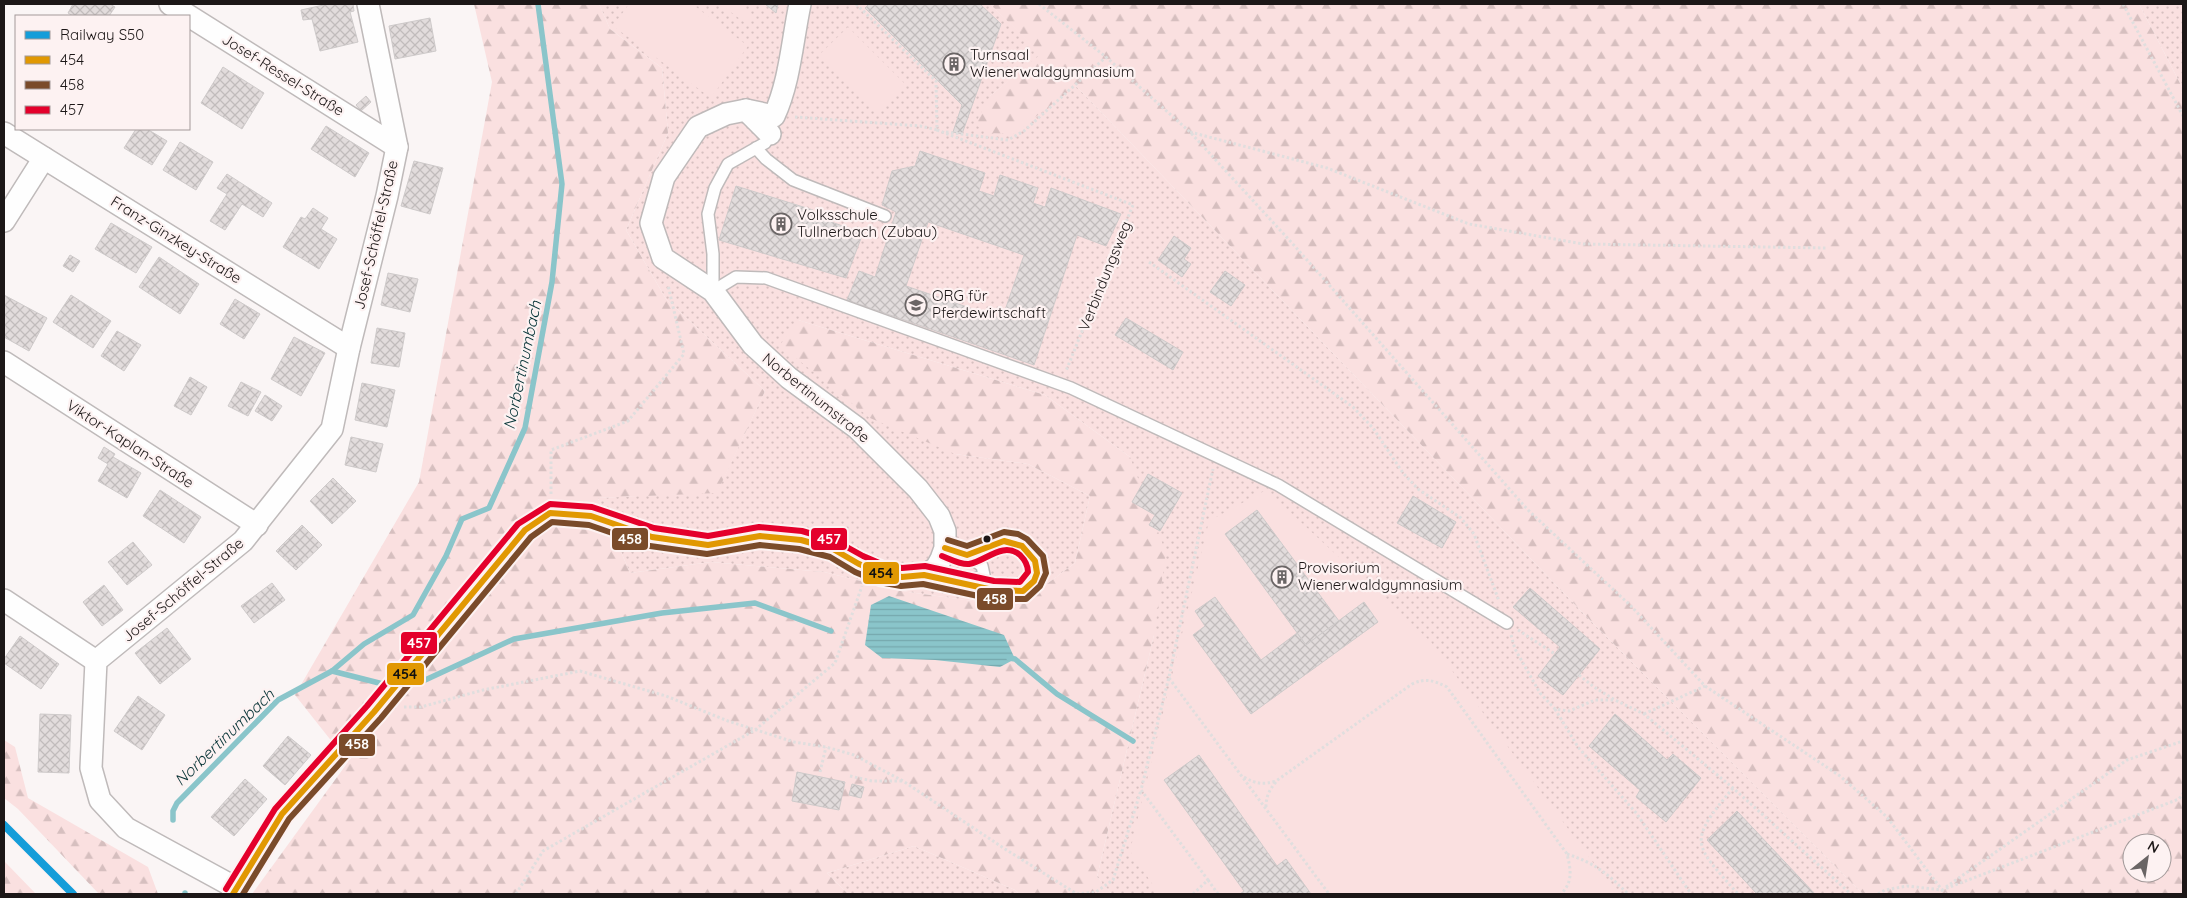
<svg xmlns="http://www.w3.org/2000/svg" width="2187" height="898" viewBox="0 0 2187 898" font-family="Quicksand,sans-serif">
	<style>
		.grass { fill: url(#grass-dots) }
		.forest { fill: url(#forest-firs); fill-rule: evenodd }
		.garden { fill: #fae0e0 }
		.water { fill: url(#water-rules) }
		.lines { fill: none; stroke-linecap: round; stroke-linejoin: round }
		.stream { stroke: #8ac5ca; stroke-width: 5.5 }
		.building { fill: url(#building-cross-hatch); stroke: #cecaca; fill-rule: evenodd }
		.service-casing { stroke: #bfbaba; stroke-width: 14 }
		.minor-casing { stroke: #bfbaba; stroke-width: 24 }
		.path { stroke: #e0dede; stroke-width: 3; stroke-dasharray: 2.5 2.5; stroke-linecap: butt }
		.service { stroke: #fefefe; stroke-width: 11 }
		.minor { stroke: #fefefe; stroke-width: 21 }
		.bus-1-casing { stroke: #fdf2f2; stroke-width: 10 }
		.bus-2-casing { stroke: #fdf2f2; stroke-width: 10 }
		.bus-3-casing { stroke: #fdf2f2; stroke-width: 10 }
		.bus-1 { stroke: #e19802; stroke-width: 6 }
		.bus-2 { stroke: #7a4b2a; stroke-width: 6 }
		.bus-3 { stroke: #e4002b; stroke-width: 6 }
		.rail-1-casing { stroke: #fdf2f2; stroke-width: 11 }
		.rail-1 { stroke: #159dd9; stroke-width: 8 }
		.bus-dot { fill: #1c1717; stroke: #fdf2f2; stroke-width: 2 }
		.labels { text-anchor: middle; stroke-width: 4.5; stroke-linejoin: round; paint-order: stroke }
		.poi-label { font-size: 15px; fill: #1c1717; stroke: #fdf2f2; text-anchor: start }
		.street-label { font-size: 15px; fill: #1c1717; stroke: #fdf2f2 }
		.water-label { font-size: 16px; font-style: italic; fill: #063336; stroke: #fdf2f2 }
		.line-badge { stroke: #fdf2f2; stroke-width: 2 }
		.badge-label { font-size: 14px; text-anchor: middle; font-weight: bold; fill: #fff }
		.pale-badge-label { font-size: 14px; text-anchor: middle; font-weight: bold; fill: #111 }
	</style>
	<defs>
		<pattern id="grass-dots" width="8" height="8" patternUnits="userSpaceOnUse" patternTransform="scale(1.25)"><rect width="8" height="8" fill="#fae0e0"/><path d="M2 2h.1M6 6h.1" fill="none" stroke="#d6bfbf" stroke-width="1.8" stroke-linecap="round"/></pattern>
		<pattern id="forest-firs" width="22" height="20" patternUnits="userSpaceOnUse" patternTransform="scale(1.25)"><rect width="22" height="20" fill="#fae0e0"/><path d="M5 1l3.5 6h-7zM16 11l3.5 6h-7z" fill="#d6bfbf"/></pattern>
		<pattern id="water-rules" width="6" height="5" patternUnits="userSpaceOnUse" patternTransform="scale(1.25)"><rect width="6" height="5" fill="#8ac5ca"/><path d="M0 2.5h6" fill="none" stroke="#76a8ad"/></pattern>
		<pattern id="building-cross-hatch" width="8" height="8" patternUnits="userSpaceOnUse" patternTransform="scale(1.25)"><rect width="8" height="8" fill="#e2dcdc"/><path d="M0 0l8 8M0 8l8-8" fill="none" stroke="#c1bcbc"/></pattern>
	</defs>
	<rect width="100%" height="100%" fill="#faf5f5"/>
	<!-- grass -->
	<g class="grass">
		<path d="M599 4H990L1042 54 990 96 1076 86 1584 614 1863 894H1112L1097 877 1154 635 1130 457 1045 395 798 320 955 454 1028 464 1090 496 1075 563 1016 607 901 591 824 572 711 562 630 573 598 498 717 492 765 391 666 299 626 230 668 133 662 68 610 29Z"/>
		<path d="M2139 4H2183V89Z"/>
		<path d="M914 846 1015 890 1019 894H848L827 873Z"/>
	</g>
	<!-- forest -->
	<g class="forest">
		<path d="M474 4H599L610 29 662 68 668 133 626 230 666 299 765 391 717 493 598 498 630 573 711 562 824 572 901 591 1016 607 1075 563 1090 496 1028 464 955 454 870 418 780 345 798 320 1045 395 1130 457 1166 553 1154 635 1097 877 1112 894H1019L1015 890 914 846 827 873 848 894H252L348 762 295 695 419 482 492 82Z"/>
		<path d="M990 4H2139L2183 89V894H1863L1584 614 1076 86 1013 134 987 133 975 124 990 96 1041 54ZM2132 843H2162V873H2132Z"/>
		<path d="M4 740 15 747 28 798 148 867 158 894H99L18 809 4 798Z"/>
		<path d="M4 861 5 862 36 894H4Z"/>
	</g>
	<!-- garden -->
	<g class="garden">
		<path d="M629 4H692L748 46 711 98 613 26Z"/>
		<path d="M720 4H737L754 16 748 25Z"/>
		<path d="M848 27 905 84 876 113 819 55Z"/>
		<path d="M1266 490 1431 642 1616 894H1159L1130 851 1209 521Z"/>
	</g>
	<!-- water -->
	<path class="water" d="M889 596 1004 635 1015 659 1000 667 935 660 882 658 865 645 871 605Z"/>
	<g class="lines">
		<!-- stream -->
		<g class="stream">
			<path d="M1009 658 1015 659 1057 694 1133 741"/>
			<path d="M332 671 383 684"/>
			<path d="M423 681 514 639 662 613 755 603 831 631"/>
			<path d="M173 820V811L177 803 278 700 332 671 364 644 413 615 446 556 462 519 489 508 525 428 552 282 562 184 538 4"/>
			<path d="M185 894V893"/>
		</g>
	</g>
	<!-- building -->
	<g class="building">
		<path d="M73 4H110L115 7 109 16H73L68 13Z"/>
		<path d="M328 4H353L354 11 350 12 358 42 320 51 312 19 303 20 301 10Z"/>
		<path d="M765 4H778L776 13Z"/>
		<path d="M869 4H980L1001 24 962 134 953 132 962 105 865 8Z"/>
		<path d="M430 18 436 51 395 59 389 26Z"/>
		<path d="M223 67 264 93 242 129 201 103Z"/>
		<path d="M366 96 371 102 361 111 356 105Z"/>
		<path d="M326 126 369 153 355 177 311 149Z"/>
		<path d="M136 129H147L167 141 152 165 124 148Z"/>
		<path d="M180 142 213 162 196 190 163 170Z"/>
		<path d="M920 151 985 173 979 191 994 196 1000 175 1038 188 1033 203 1045 207 1051 188 1121 214 1106 246 1077 235 1034 365 847 300 859 271 875 277 896 212 882 205 892 171 915 166ZM928 222 1024 255 1002 319 906 286Z"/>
		<path d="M414 161 443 168 430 214 401 206Z"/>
		<path d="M227 174 272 203 263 217 242 204 225 230 210 221 227 194 217 188Z"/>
		<path d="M736 186 813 210 811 215 863 233 846 278 719 240Z"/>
		<path d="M313 208 328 218 321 229 337 239 319 269 283 247 301 217 305 219Z"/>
		<path d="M111 223 152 247 136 273 95 249Z"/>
		<path d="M1174 236 1191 248 1184 259 1191 264 1182 277 1158 260Z"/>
		<path d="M70 255 80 261 73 272 63 266Z"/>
		<path d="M159 257 199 284 180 314 139 287Z"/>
		<path d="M1225 271 1245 285 1231 306 1210 292Z"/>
		<path d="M388 273 418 279 410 312 381 305Z"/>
		<path d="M4 295 47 318 29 351 4 337Z"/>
		<path d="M71 295 111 321 93 348 53 322Z"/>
		<path d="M235 299 260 314 244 339 220 324Z"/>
		<path d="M1126 318 1183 352 1173 370 1115 335Z"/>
		<path d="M377 328 405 333 399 367 371 363Z"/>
		<path d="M117 331 141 345 124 371 101 356Z"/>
		<path d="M294 337 325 353 301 396 271 379Z"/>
		<path d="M190 377 207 387 191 415 174 406Z"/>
		<path d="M241 382 261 392 248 416 228 406Z"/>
		<path d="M362 383 395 390 387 427 355 420Z"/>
		<path d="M265 395 282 406 272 421 255 411Z"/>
		<path d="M351 437 383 444 376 472 345 465Z"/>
		<path d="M104 447 115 454 113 457 141 473 127 498 98 481 108 464 98 458Z"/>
		<path d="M1148 474 1182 493 1160 531 1149 525 1155 515 1132 502Z"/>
		<path d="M333 478 356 501 332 524 310 501Z"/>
		<path d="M160 490 201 517 184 543 143 516Z"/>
		<path d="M1413 496 1456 522 1442 548 1397 523Z"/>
		<path d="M1257 510 1339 621 1306 645 1225 534Z"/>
		<path d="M302 525 322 545 296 570 276 551Z"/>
		<path d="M133 542 152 565 127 585 108 562Z"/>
		<path d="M272 583 285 600 254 623 241 606Z"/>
		<path d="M104 585 123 610 102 626 83 602Z"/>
		<path d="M1530 588 1600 649 1563 695 1538 676 1560 647 1513 607Z"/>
		<path d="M1215 597 1261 660 1297 633 1306 645 1364 602 1378 622 1251 714 1193 635 1205 626 1195 611Z"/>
		<path d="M167 628 191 659 160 684 135 653Z"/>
		<path d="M20 636 59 664 41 689 4 663V659Z"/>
		<path d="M138 696 165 715 142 750 114 731Z"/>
		<path d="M40 714 71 715 69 773 38 772Z"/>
		<path d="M1615 714 1667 760 1673 754 1701 778 1666 822 1636 797 1640 790 1589 746Z"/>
		<path d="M288 736 311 755 285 785 263 766Z"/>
		<path d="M1199 755 1277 866 1286 859 1311 894H1240L1244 891 1164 780Z"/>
		<path d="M797 772 845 782 839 810 792 801Z"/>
		<path d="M245 779 267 799 234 836 211 817Z"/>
		<path d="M852 784 864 787 861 798 849 795Z"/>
		<path d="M1737 811 1815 894H1757L1707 840Z"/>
	</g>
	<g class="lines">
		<!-- service casing -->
		<g class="service-casing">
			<g id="service">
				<path d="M756 148 766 159 793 180 885 216"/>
				<path d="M713 291 736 277 766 278 1071 388 1278 485 1507 623"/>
				<path d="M713 291V254L708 214 715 188 728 164 765 143 770 134"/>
				<path d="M945 548 967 555 982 566 984 575 965 583"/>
				<path d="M925 576C944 579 1009 597 1023 591 1052 579 1032 542 1006 541 994 541 978 551 967 555"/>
			</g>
		</g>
		<!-- minor casing -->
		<g class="minor-casing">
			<g id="minor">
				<path d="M170 4 397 147"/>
				<path d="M746 110 774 116C790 81 792 42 800 4"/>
				<path d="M4 133 349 348"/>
				<path d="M4 221 44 158"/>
				<path d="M4 362 257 525"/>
				<path d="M4 600 96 661"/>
				<path d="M236 888 126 828 100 800 91 768 96 661 243 541 332 429 349 348 387 196 397 147 368 4"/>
				<path d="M233 894 282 814 374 712 525 530 550 513 591 516 652 537 708 545 760 536 801 540 833 549 859 564 881 573 902 577 924 575 936 568 941 559 945 548V531L939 516 918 489 857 428 789 378 753 345 713 291 663 258 651 223 664 177 698 127 726 114 746 110 770 134"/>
			</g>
		</g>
		<!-- path -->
		<g class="path">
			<path d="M856 4 936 81 937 130 1133 205 1066 371"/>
			<path d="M1039 4 1106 57 1190 132 1292 243 1528 510 1631 606 1705 686 1840 776 1887 817 1945 894"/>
			<path d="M2123 4 2183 116"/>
			<path d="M795 117 920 126 938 130"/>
			<path d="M946 132 1008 140 1024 131 1106 57"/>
			<path d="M1190 132 1327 168 1469 224 1583 244 1827 248"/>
			<path d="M1149 262 1353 407 1373 428 1403 473 1418 489 1461 518 1474 534 1499 601"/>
			<path d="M551 494V450L628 421 684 354 668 285"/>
			<path d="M1518 630 1555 654"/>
			<path d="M1511 635 1515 649 1540 693 1555 709 1569 711 1595 700H1615"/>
			<path d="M1579 675 1594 687 1615 700 1644 714 1733 788 1851 894"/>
			<path d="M1169 678 1329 894"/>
			<path d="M404 707H421L483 690 580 671 666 696 728 721 794 742 826 747 854 755 903 781 1005 849 1077 894 1096 892 1113 880 1141 790"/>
			<path d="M1555 709 1578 747 1637 814 1691 894"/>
			<path d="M1644 714 1705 686"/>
			<path d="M820 772 826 747"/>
			<path d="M850 776 872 781H903"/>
			<path d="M1244 777C1256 784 1263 785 1276 781L1412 684C1425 678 1433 680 1447 687L1567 854C1571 870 1573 882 1561 894"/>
			<path d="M1733 788C1687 843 1693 843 1738 894"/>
			<path d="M1266 807C1266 797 1269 790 1276 782"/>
			<path d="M1567 854C1595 863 1608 874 1628 894"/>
			<path d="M1208 880 1218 894"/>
			<path d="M1946 887 2127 760 2183 741"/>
			<path d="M516 894 543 851 755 730 835 663 862 586"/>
			<path d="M1193 894 1208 880 1141 790 1169 677 1213 469"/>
			<path d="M1878 894 1885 890 1907 886 1942 890 2179 799 2183 793"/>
		</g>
		<!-- service -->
		<use href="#service" class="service"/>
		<!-- minor -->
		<use href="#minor" class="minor"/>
		<!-- bus-1 casing -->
		<g class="bus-1-casing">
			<path id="bus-1" d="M233 894 282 814 374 712 525 530 550 513 591 516 652 537 708 545 760 536 801 540 833 549 859 564 881 573 902 577 924 575 993 590 1023 591 1034 581 1037 573 1035 561 1022 546 1004 541 967 555 945 548"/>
		</g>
		<!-- bus-2 casing -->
		<g class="bus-2-casing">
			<path id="bus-2" d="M243 894 289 819 381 718 531 537 552 522 589 525 650 546 707 554 760 545 799 549 830 557 855 572 879 582 901 586 923 584 992 599H1026L1040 586 1046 573 1043 556 1027 539 1018 534 1004 532 967 546 948 540"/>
		</g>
		<!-- bus-3 casing -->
		<g class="bus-3-casing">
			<path id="bus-3" d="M226 889 275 809 367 706 518 524 550 504 592 507 654 528 708 536 759 527 802 531 836 541 863 556 884 565 902 568 925 566 994 581 1020 582 1028 572C1028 565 1025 560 1020 555 1003 541 986 561 969 564 961 565 950 559 942 556"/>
		</g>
		<!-- bus-1 -->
		<use href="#bus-1" class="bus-1"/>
		<!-- bus-2 -->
		<use href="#bus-2" class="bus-2"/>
		<!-- bus-3 -->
		<use href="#bus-3" class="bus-3"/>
		<!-- rail-1 casing -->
		<g class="rail-1-casing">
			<path id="rail-1" d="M4 825 73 894"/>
		</g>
		<!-- rail-1 -->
		<use href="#rail-1" class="rail-1"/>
	</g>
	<!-- icons -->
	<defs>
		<g id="building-ring" transform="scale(1.125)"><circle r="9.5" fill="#fdf2f2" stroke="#6a6565" stroke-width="1.5"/><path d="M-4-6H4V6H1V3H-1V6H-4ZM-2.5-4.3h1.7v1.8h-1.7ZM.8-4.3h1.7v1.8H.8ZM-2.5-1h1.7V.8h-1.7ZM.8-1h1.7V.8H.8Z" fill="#6a6565"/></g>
		<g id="school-ring" transform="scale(1.125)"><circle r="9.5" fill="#fdf2f2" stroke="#6a6565" stroke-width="1.5"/><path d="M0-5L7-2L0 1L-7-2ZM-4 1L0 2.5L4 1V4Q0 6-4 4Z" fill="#6a6565"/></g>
	</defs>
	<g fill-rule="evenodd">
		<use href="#building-ring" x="954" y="64"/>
		<use href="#building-ring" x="781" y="224"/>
		<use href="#school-ring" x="916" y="305"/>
		<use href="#building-ring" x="1282" y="577"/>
	</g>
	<!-- markers -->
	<circle class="bus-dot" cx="987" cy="539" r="4.5"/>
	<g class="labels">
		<!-- poi labels -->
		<g class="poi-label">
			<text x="970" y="60">Turnsaal<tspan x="970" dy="17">Wienerwaldgymnasium</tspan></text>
			<text x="797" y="220">Volksschule<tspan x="797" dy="17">Tullnerbach (Zubau)</tspan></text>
			<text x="932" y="301">ORG für<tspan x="932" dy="17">Pferdewirtschaft</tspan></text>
			<text x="1298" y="573">Provisorium<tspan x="1298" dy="17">Wienerwaldgymnasium</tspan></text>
		</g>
		<!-- street labels -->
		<g class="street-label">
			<text transform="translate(283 75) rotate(32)" y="5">Josef-Ressel-Straße</text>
			<text transform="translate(376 235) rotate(-77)" y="5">Josef-Schöffel-Straße</text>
			<text transform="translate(176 240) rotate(32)" y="5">Franz-Ginzkey-Straße</text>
			<text transform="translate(1105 276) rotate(-68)" y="5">Verbindungsweg</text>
			<text transform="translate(816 398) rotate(39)" y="5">Norbertinumstraße</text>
			<text transform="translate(130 444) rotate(33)" y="5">Viktor-Kaplan-Straße</text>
			<text transform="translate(183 590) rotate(-40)" y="5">Josef-Schöffel-Straße</text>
		</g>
		<!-- water labels -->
		<g class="water-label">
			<text transform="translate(522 365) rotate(-78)" y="6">Norbertinumbach</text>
			<text transform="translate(224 737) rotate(-44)" y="6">Norbertinumbach</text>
		</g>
	</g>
	<g class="line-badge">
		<rect x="810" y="527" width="38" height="24" rx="5" fill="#e4002b"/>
		<rect x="611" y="527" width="38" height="24" rx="5" fill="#7a4b2a"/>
		<rect x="862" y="561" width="38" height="24" rx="5" fill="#e19802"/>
		<rect x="976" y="587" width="38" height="24" rx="5" fill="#7a4b2a"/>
		<rect x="400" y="631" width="38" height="24" rx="5" fill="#e4002b"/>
		<rect x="386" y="662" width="39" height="24" rx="5" fill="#e19802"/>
		<rect x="338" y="733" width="38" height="24" rx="5" fill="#7a4b2a"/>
	</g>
	<g class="badge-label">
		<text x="829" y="544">457</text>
		<text x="630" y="544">458</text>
		<text x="995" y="604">458</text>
		<text x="419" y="648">457</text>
		<text x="357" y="749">458</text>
	</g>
	<g class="pale-badge-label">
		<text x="881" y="578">454</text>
		<text x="405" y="679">454</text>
	</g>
	<!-- border -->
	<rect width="2187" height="898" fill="none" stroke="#1c1717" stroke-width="10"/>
	<!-- legend -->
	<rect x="15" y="15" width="175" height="115" fill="#fdf2f2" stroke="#a39a9a"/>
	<rect x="25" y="31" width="25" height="8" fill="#159dd9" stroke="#a39a9a"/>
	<text x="60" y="40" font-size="15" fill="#1c1717">Railway S50</text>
	<rect x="25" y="56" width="25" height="8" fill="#e19802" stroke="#a39a9a"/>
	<text x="60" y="65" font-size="15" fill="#1c1717">454</text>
	<rect x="25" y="81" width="25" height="8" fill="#7a4b2a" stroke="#a39a9a"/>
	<text x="60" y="90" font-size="15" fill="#1c1717">458</text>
	<rect x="25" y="106" width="25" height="8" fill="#e4002b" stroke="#a39a9a"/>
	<text x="60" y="115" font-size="15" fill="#1c1717">457</text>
	<!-- north arrow -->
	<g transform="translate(2147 858) rotate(30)"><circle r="24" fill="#fdf2f2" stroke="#a39a9a"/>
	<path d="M0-4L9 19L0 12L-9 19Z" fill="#6a6565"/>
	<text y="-8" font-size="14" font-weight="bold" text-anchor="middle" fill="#1c1717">N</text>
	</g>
</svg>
